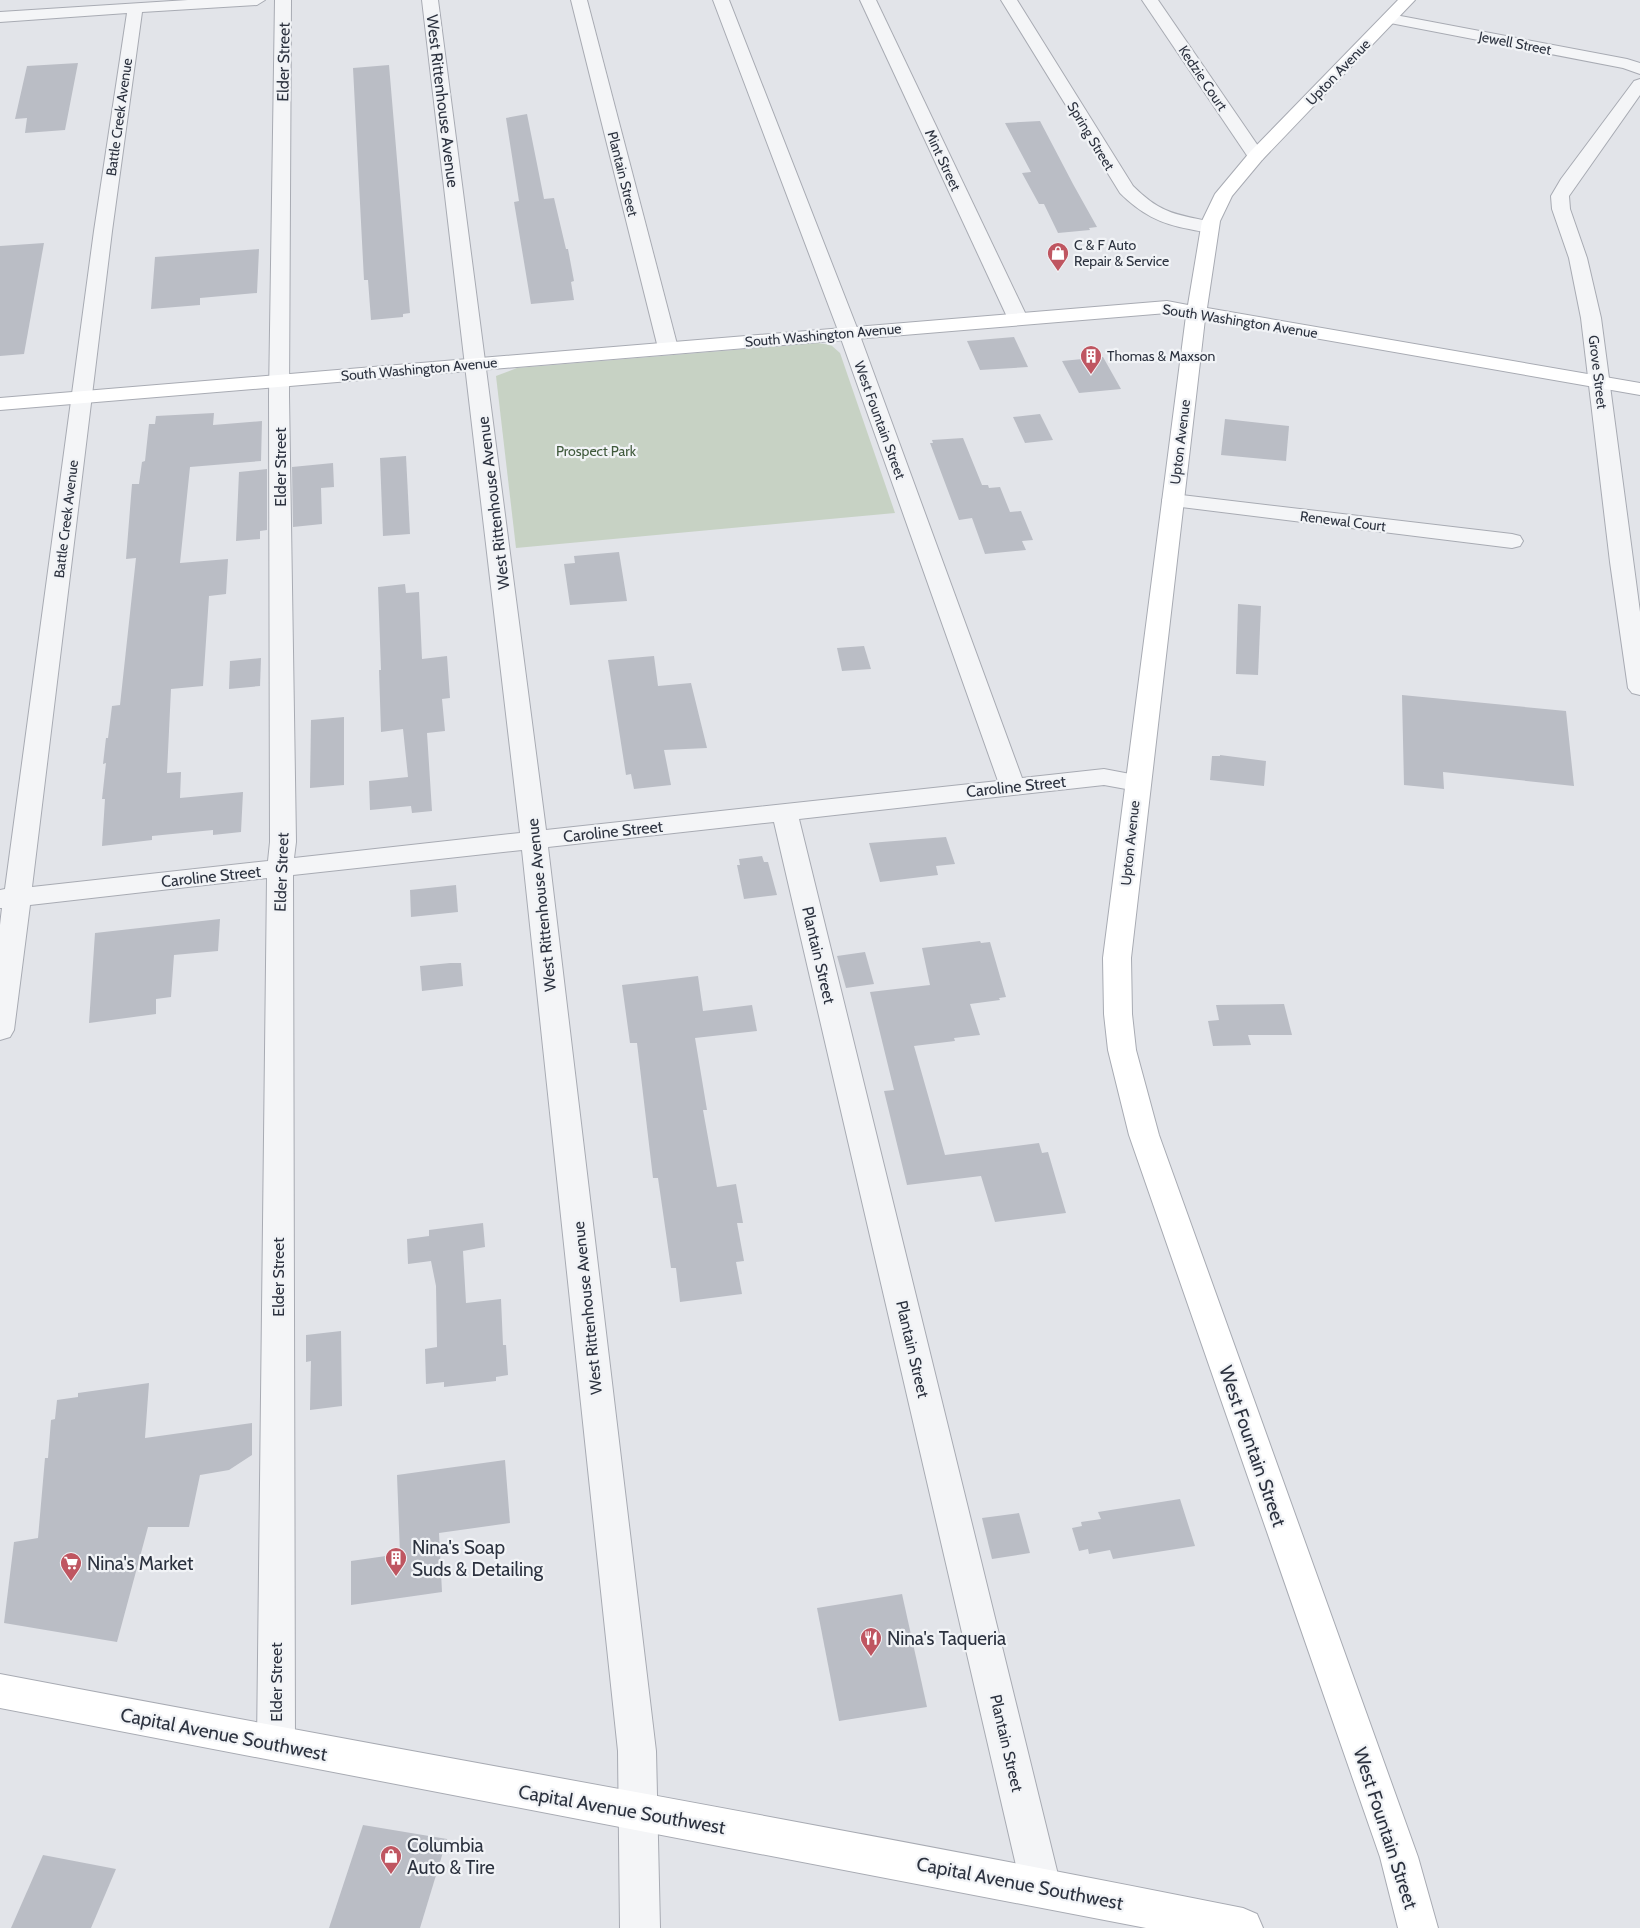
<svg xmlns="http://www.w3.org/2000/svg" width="1640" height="1928" viewBox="0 0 1640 1928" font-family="Cabin,sans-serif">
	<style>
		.green { fill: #c7d2c4 }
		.building { fill: #babdc5 }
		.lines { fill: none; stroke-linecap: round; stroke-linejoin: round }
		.street-casing { stroke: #a8abb3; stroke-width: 2 }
		.secondary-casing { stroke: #a8abb3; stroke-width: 2 }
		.street { fill: #f4f5f7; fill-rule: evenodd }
		.secondary { fill: #fff; fill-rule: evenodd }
		.labels { text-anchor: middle; stroke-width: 4.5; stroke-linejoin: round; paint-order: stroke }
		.far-street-label { font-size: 14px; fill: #2c323f; stroke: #f1f3f6 }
		.far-poi-label { font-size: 14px; fill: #2c323f; stroke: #f1f3f6; text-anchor: start }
		.far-park-label { font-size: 14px; fill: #3f593b; stroke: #f1f3f6 }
		.street-label { font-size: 16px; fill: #2c323f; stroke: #f1f3f6 }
		.near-street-label { font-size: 19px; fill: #2c323f; stroke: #f1f3f6 }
		.near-poi-label { font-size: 19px; fill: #2c323f; stroke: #f1f3f6; text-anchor: start }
	</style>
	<rect width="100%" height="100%" fill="#e2e4e9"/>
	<!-- green -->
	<path class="green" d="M818 343 831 345 840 353 895 513 516 548 496 376 517 368Z"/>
	<!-- building -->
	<g class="building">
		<path d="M78 63 65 130 25 133 27 118 15 119 27 66Z"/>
		<path d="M389 65 410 313 403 314V317L371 320 368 280H364L353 68Z"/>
		<path d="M527 114 544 199 554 198 566 249H568L574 281 571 282 574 300 531 304 514 202 519 201 506 118Z"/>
		<path d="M1040 121 1073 184 1097 227 1089 228 1090 230 1058 233 1044 204H1039L1022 173 1031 172 1005 123Z"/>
		<path d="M44 243 24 354 0 356V246Z"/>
		<path d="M259 249 257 293 200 298V305L151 309 155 257Z"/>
		<path d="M1014 337 1028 367 980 370 967 341Z"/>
		<path d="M1103 357 1121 389 1079 393 1062 361Z"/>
		<path d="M214 413 213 425 262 421 261 461 190 467 180 563 228 559 226 594 209 596 203 686 171 689 167 773 181 772 180 798 243 792 241 832 213 835V830L152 836V840L102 846 105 799H102L106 763 103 764 106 738H108L112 706 120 705 136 558 126 559 132 484H139L142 462 145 461 149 424H155L156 416Z"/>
		<path d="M1040 414 1053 440 1025 443 1013 417Z"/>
		<path d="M1225 419 1289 426 1286 461 1221 455Z"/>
		<path d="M963 438 982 485H988L989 488 1000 487 1010 512 1021 511 1033 540 1022 541 1026 550 985 554 972 518 959 520 930 443H933L932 440Z"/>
		<path d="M406 456 410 534 383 536 380 458Z"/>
		<path d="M333 463 334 487 321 488 322 524 293 527 292 467Z"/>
		<path d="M267 469V530L260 531V539L236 541 239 472Z"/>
		<path d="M619 552 627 601 570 605 564 564 575 563 574 556Z"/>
		<path d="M405 584 406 593 419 592 422 659 447 656 450 698 442 699 445 731 427 733 432 811 412 813 411 806 370 810 369 781 408 777 403 729 381 732 379 670H381L378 587Z"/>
		<path d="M1238 604 1261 606 1258 675 1236 674Z"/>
		<path d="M864 646 871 669 842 671 837 648Z"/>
		<path d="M654 656 658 686 691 683 707 748 664 750 671 785 634 789 631 774 626 775 608 660Z"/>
		<path d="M261 658 260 686 229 689 230 661Z"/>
		<path d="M1402 695 1566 711 1574 786 1443 772 1444 789 1404 785Z"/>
		<path d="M344 717V785L310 788 311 720Z"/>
		<path d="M1220 755 1266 761 1264 786 1210 780 1212 756H1220Z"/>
		<path d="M946 837 955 864 936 866 938 875 880 882 869 843Z"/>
		<path d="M762 856 764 862H768L777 895 744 899 737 865H740L739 859Z"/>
		<path d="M456 885 458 912 411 917 410 890Z"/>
		<path d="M220 919 218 951 174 955 171 997 156 999V1014L89 1023 95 933Z"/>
		<path d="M980 941 981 943 990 942 1006 997 999 998 1000 1000 970 1004 980 1035 954 1038 955 1041 914 1046 945 1155 1039 1143 1042 1153 1048 1152 1066 1213 995 1222 981 1176 907 1185 884 1091 894 1090 870 992 930 985 922 948Z"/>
		<path d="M865 952 874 984 846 988 837 956Z"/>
		<path d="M450 963H461L463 986 422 991 420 966Z"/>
		<path d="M698 976 703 1011 752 1005 757 1031 695 1038 707 1110H703L717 1187 736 1184 743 1223H737L744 1261 736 1262 742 1294 680 1302 676 1268H671L658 1178H653L637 1043H630L622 985Z"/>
		<path d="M1284 1004 1292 1035H1248L1251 1045 1213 1046 1208 1021 1219 1020 1216 1005Z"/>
		<path d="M483 1223 485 1247 463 1251 466 1303 501 1299 503 1345H506L508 1375 496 1377V1381L444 1387V1382L426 1384 425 1349 437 1347 436 1286 431 1261 408 1264 407 1239 429 1236V1230Z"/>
		<path d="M341 1331 342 1406 310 1410 311 1361 306 1362V1335Z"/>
		<path d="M149 1383 145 1438 252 1423V1455L229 1470 200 1475 189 1527H148L117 1642 4 1623 14 1542 38 1538 45 1458H48L51 1420 55 1419 57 1400 78 1397V1393Z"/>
		<path d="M505 1460 510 1523 439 1533 442 1592 351 1605V1561L400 1554 397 1475Z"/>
		<path d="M1180 1499 1195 1546 1113 1559 1110 1550 1089 1554 1088 1549 1079 1551 1072 1528 1082 1526 1081 1522 1101 1519 1098 1512Z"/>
		<path d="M1019 1513 1030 1553 992 1559 982 1518Z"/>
		<path d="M902 1594 927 1707 839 1721 817 1608Z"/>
		<path d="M363 1825 447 1839 420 1928H329Z"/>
		<path d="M43 1855 116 1869 91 1928H11Z"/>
	</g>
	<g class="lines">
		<!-- street casing -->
		<g class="street-casing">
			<g id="street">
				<path d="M188 0H265L257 5 142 12 112 231 32 887 268 861 270 842 269 396 275 0H291L289 396 296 842 294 858 520 833 422 0H438L546 830 998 781 839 333 713 0H729L859 333 1022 778 1104 769 1146 777 1150 783 1146 789 1137 791 1104 785 799 819 1061 1887 1055 1901 1041 1906 1027 1901 1021 1887 774 822 548 847 656 1751 660 1928H620L618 1751 522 850 293 875 295 1743 289 1755 276 1761 263 1755 257 1743 267 878 30 905 14 1030 10 1037 0 1040V925L2 908H0V890L5 889 94 231 127 13 0 22V12Z"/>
				<path d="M571 0H587L678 348 675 352H661L658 348Z"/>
				<path d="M860 0H876L1028 319 1025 323H1011L1008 319Z"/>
				<path d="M1001 0H1017L1133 186C1163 216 1178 214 1216 223L1219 227 1216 231C1207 233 1198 231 1189 229 1160 224 1140 213 1120 193Z"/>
				<path d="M1142 0H1158L1265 156 1262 160H1250Z"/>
				<path d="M1390 14 1627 59 1640 63V74L1623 68 1385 22 1382 19Z"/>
				<path d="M1640 79V95L1569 196 1570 209 1587 258 1601 318 1640 612V695L1632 693 1628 688 1610 562 1581 318 1569 258 1552 209 1551 196 1561 179 1634 81Z"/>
				<path d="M1173 494 1512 534 1520 536 1523 541 1520 546 1512 548 1165 505 1162 500 1165 495Z"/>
			</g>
		</g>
		<!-- secondary casing -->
		<g class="secondary-casing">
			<g id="secondary">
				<path d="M1398 0H1415L1262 160 1232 196 1220 221 1207 308 1640 383V395L1205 319 1131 958 1132 1014 1136 1050 1159 1135 1418 1857 1438 1928H1398L1380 1857 1129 1135 1108 1050 1104 1014 1103 958 1186 316 1167 313 0 410V398L1167 301 1188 305 1202 221 1215 194 1250 152Z"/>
				<path d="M0 1674C414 1753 830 1825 1243 1908L1257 1914 1263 1928H1146L0 1708Z"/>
			</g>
		</g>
		<!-- street -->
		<use href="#street" class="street"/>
		<!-- secondary -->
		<use href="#secondary" class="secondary"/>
	</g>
	<!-- icons -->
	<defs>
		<g id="shop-pin" transform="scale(1.125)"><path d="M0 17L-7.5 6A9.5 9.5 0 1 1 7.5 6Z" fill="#bf5661" stroke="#f1f3f6"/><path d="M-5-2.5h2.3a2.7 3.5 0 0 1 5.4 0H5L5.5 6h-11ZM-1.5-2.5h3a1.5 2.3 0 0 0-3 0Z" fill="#fff"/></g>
		<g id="building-pin" transform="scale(1.125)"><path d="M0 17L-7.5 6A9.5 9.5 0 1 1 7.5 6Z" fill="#bf5661" stroke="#f1f3f6"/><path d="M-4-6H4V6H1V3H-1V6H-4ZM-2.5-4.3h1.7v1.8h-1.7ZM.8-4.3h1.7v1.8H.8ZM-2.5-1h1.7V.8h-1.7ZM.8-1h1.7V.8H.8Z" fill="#fff"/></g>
		<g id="supermarket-pin" transform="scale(1.125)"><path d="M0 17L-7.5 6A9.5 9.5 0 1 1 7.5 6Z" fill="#bf5661" stroke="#f1f3f6"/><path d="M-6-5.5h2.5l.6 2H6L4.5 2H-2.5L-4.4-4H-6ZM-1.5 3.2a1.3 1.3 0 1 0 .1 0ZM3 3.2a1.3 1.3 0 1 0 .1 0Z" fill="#fff"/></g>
		<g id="restaurant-pin" transform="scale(1.125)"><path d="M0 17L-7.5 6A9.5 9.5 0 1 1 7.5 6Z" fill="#bf5661" stroke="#f1f3f6"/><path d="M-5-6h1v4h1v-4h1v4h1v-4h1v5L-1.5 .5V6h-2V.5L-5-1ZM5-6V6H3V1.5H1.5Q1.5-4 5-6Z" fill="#fff"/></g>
	</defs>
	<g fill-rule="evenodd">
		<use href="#shop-pin" x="1058" y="253"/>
		<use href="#building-pin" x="1091" y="356"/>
		<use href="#building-pin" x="396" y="1558"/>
		<use href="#supermarket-pin" x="71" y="1563"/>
		<use href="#restaurant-pin" x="871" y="1638"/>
		<use href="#shop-pin" x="391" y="1856"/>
	</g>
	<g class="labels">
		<!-- far-street labels -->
		<g class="far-street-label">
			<text transform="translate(1515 43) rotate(11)" y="5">Jewell Street</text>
			<text transform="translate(1338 72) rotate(-46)" y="5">Upton Avenue</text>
			<text transform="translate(1203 78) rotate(56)" y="5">Kedzie Court</text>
			<text transform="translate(119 117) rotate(-82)" y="5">Battle Creek Avenue</text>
			<text transform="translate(1091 136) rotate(59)" y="5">Spring Street</text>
			<text transform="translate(943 160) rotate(65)" y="5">Mint Street</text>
			<text transform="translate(623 174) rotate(76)" y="5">Plantain Street</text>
			<text transform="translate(1240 321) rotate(9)" y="5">South Washington Avenue</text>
			<text transform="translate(823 335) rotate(-5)" y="5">South Washington Avenue</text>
			<text transform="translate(419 369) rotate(-5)" y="5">South Washington Avenue</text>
			<text transform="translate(1598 372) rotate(83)" y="5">Grove Street</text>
			<text transform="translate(880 420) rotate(70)" y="5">West Fountain Street</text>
			<text transform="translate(1180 442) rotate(-83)" y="5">Upton Avenue</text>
			<text transform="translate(66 519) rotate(-83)" y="5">Battle Creek Avenue</text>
			<text transform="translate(1343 521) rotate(7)" y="5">Renewal Court</text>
			<text transform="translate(1130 843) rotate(-84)" y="5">Upton Avenue</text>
		</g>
		<!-- far-poi labels -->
		<g class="far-poi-label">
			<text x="1074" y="250">C &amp; F Auto<tspan x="1074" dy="16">Repair &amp; Service</tspan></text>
			<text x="1107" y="361">Thomas &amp; Maxson</text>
		</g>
		<!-- far-park labels -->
		<g class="far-park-label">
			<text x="596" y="456">Prospect Park</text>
		</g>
		<!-- street labels -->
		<g class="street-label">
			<text transform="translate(283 62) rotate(-89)" y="6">Elder Street</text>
			<text transform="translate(443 101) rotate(83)" y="6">West Rittenhouse Avenue</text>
			<text transform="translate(280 467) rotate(-90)" y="6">Elder Street</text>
			<text transform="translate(493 503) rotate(-97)" y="6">West Rittenhouse Avenue</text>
			<text transform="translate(1016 786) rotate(-6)" y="6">Caroline Street</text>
			<text transform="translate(613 831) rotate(-6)" y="6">Caroline Street</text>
			<text transform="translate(281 872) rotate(-88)" y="6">Elder Street</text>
			<text transform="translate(211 876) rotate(-6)" y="6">Caroline Street</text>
			<text transform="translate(541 905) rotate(-96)" y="6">West Rittenhouse Avenue</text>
			<text transform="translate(819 955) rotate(77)" y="6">Plantain Street</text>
			<text transform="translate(278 1277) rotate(-90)" y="6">Elder Street</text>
			<text transform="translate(587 1308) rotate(-96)" y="6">West Rittenhouse Avenue</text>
			<text transform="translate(913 1349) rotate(77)" y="6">Plantain Street</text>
			<text transform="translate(276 1682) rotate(-90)" y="6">Elder Street</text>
			<text transform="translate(1007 1743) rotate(77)" y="6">Plantain Street</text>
		</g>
		<!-- near-street labels -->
		<g class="near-street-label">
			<text transform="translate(1253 1446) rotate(71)" y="7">West Fountain Street</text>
			<text transform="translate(224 1734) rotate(11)" y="7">Capital Avenue Southwest</text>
			<text transform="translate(622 1809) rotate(10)" y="7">Capital Avenue Southwest</text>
			<text transform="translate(1386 1828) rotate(72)" y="7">West Fountain Street</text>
			<text transform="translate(1020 1883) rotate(11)" y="7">Capital Avenue Southwest</text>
		</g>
		<!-- near-poi labels -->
		<g class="near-poi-label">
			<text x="412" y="1554">Nina's Soap<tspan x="412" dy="22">Suds &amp; Detailing</tspan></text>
			<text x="87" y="1570">Nina's Market</text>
			<text x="887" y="1645">Nina's Taqueria</text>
			<text x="407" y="1852">Columbia<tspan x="407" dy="22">Auto &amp; Tire</tspan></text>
		</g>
	</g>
</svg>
